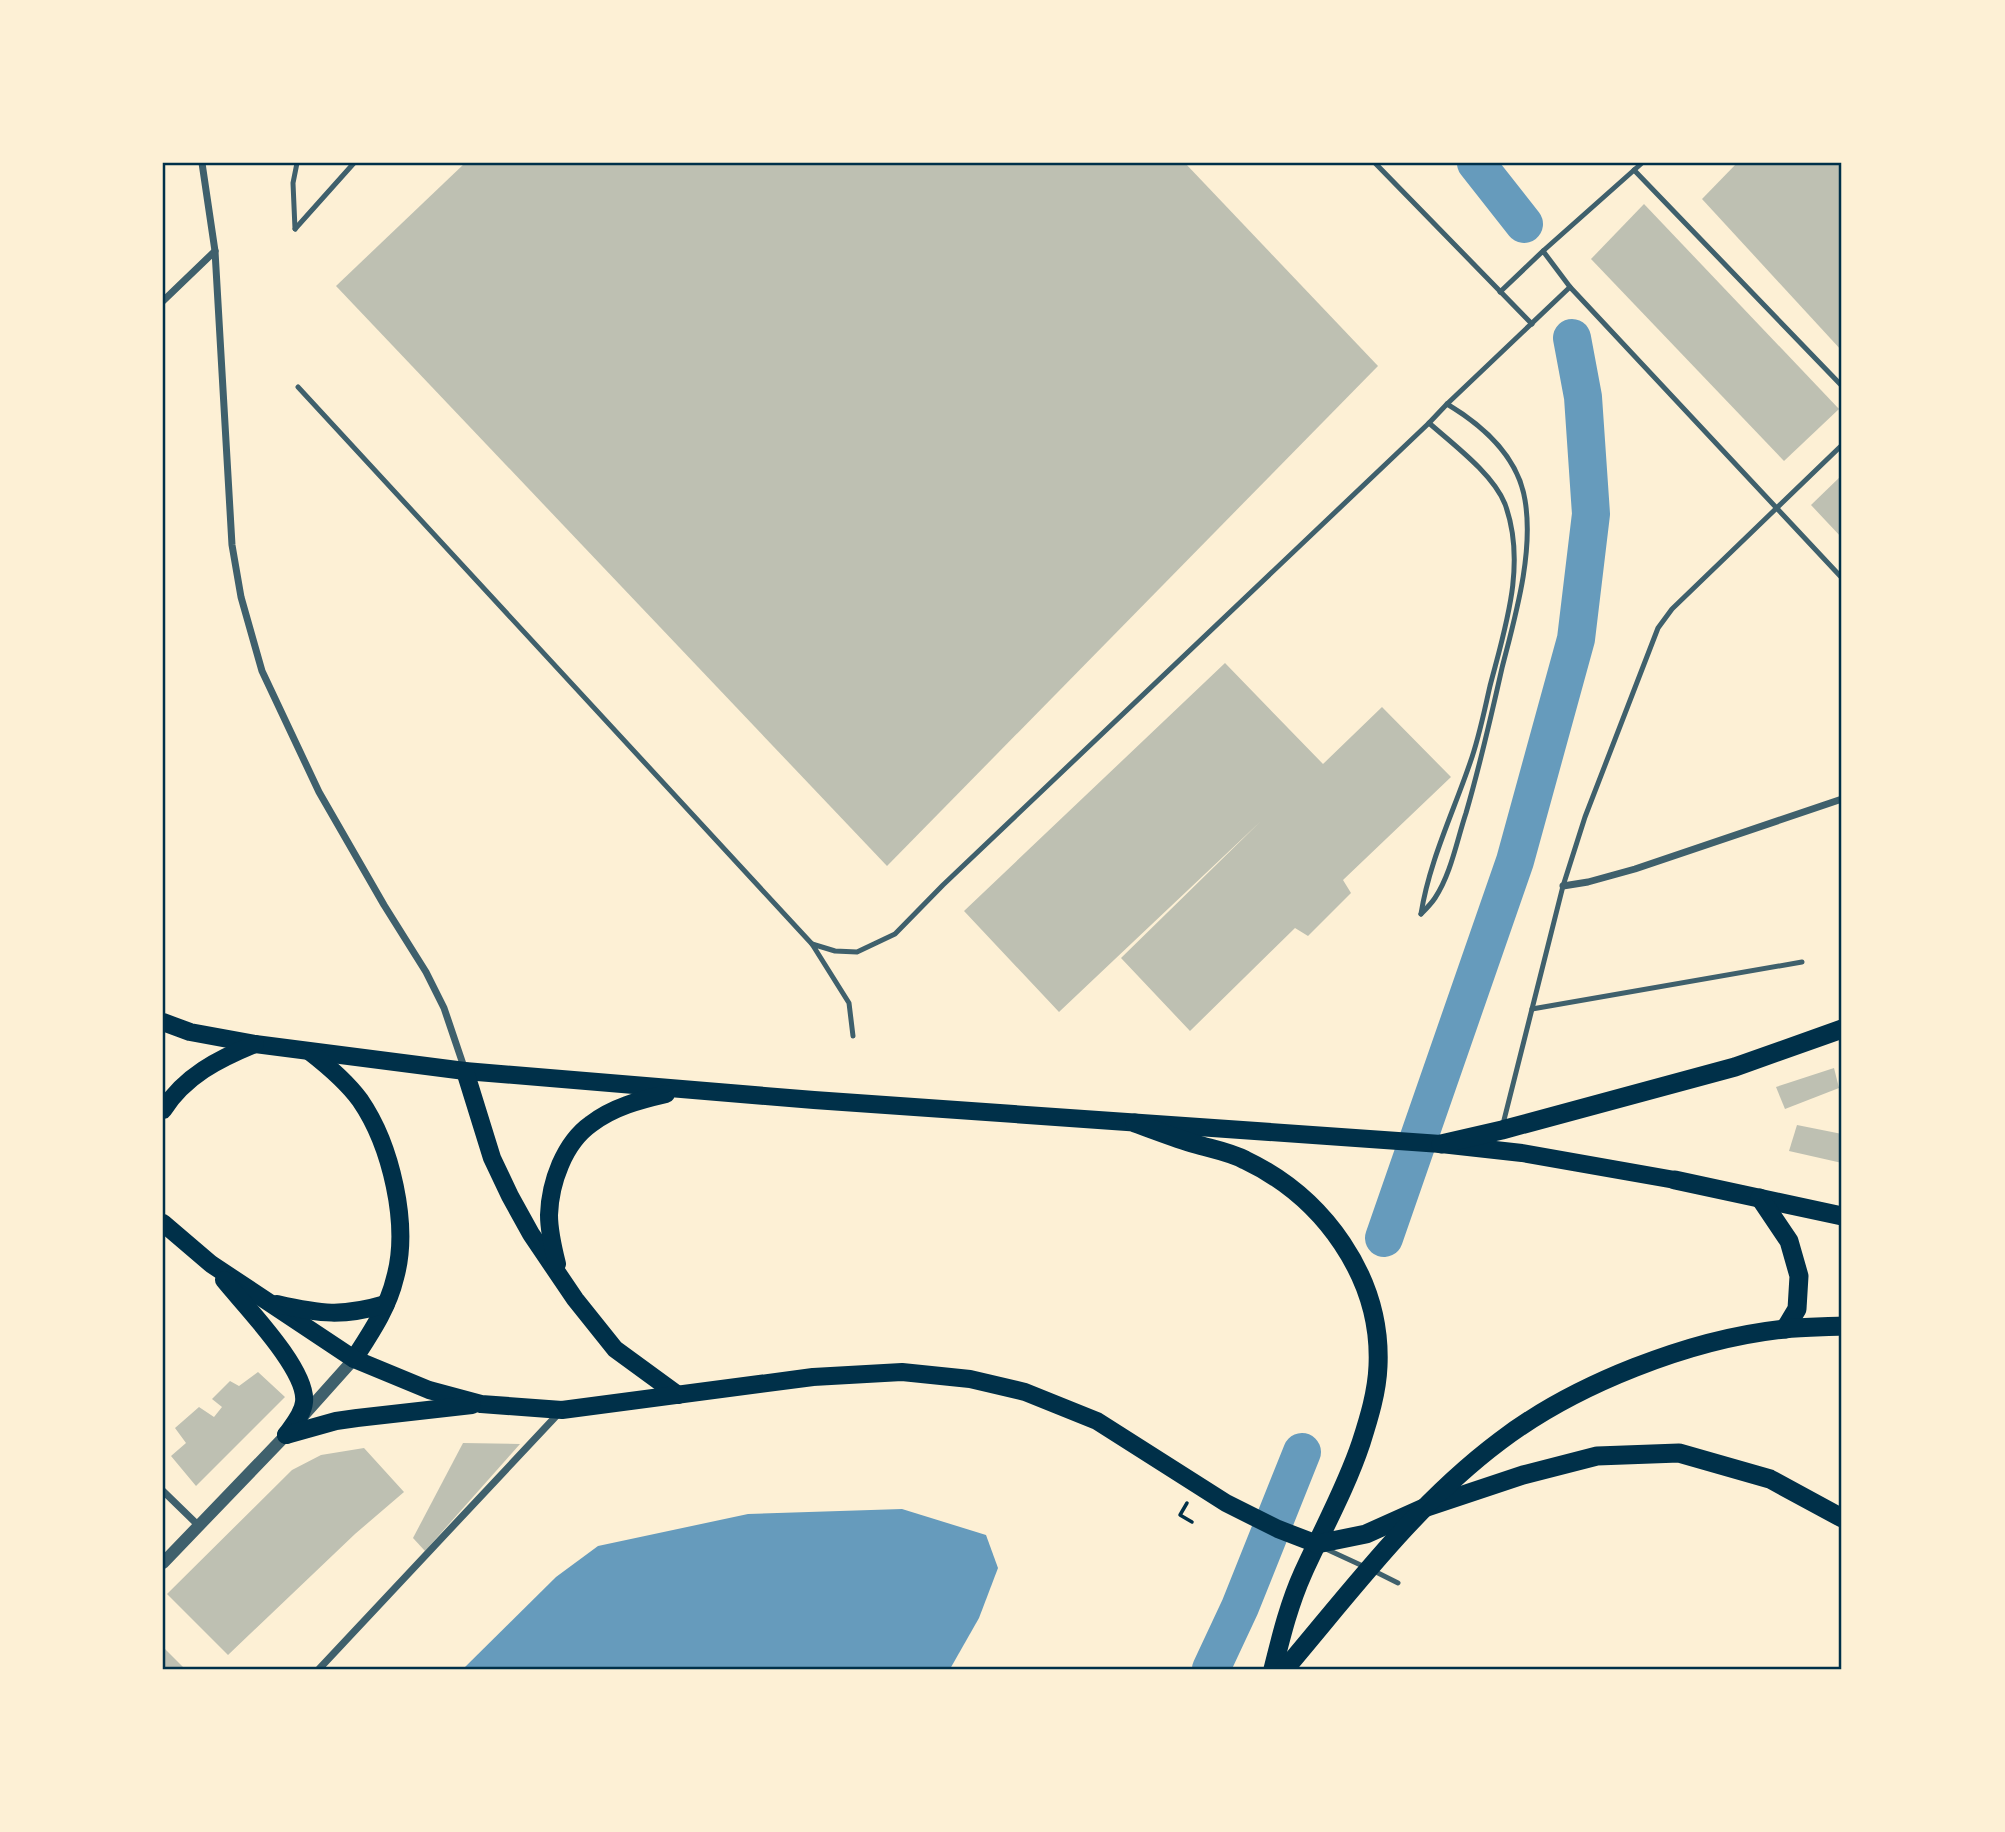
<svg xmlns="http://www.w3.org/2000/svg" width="2005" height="1832" viewBox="0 0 2005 1832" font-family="Karla,sans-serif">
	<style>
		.water { fill: #669bbc }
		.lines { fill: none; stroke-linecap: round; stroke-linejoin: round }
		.river { stroke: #669bbc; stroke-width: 38 }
		.building { fill: #bec0b2 }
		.path { stroke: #003049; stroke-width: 3.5 }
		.service { stroke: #3f606c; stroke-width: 5 }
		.minor { stroke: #3f606c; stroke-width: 7 }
		.tertiary { stroke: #3f606c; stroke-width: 12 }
		.primary { stroke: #003049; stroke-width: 18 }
		.trunk { stroke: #003049; stroke-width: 19 }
		.neatline { fill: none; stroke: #003049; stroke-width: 2.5 }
	</style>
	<rect width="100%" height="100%" fill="#fdf0d5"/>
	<!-- water -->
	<path class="water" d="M902 1509 986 1535 998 1568 979 1618 950 1669H463L556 1577 598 1546 748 1514Z"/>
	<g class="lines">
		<!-- river -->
		<g class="river">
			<path d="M1476 163 1524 224"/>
			<path d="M1384 1238 1515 861 1576 639 1591 514 1583 397 1572 338"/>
			<path d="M1211 1669 1240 1607 1302 1452"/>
		</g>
	</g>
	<!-- building -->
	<g class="building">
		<path d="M465 163H1185L1378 366 887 866 336 286Z"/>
		<path d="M1737 163H1842V351L1702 199Z"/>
		<path d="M1644 204 1839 409 1784 461 1591 259Z"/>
		<path d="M1842 475V538L1811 505Z"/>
		<path d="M1225 663 1323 764 1382 707 1451 777 1343 880 1351 893 1308 936 1295 928 1190 1031 1121 958 1261 821 1059 1012 964 911Z"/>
		<path d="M1834 1068 1839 1088 1785 1109 1776 1087Z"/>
		<path d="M1797 1125 1842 1134V1163L1789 1151Z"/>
		<path d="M258 1372 285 1397 196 1486 171 1456 186 1443 175 1428 199 1407 214 1417 222 1407 212 1399 230 1381 239 1386Z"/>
		<path d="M463 1443 520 1444 425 1551 413 1538Z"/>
		<path d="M364 1448 404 1492 355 1534 228 1655 167 1594 292 1470 321 1455Z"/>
		<path d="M163 1647 185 1669H163Z"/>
	</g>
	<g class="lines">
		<!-- path -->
		<path class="path" d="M1187 1503 1180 1515 1192 1522"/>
		<!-- service -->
		<g class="service">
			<path d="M1375 163 1532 324"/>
			<path d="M1634 170 1842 386"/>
			<path d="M295 229 354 163"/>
			<path d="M295 229 293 183 297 163"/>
			<path d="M1543 251 1642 163"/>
			<path d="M1500 292 1543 251 1570 287 1842 578"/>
			<path d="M298 387 812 944"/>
			<path d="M1421 914C1426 909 1431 904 1435 898 1451 874 1457 840 1466 813 1480 765 1491 717 1502 668 1515 617 1534 553 1525 500 1518 456 1482 425 1447 404"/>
			<path d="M1421 914C1429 862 1453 813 1470 763 1479 738 1484 712 1490 686 1505 628 1527 564 1505 504 1493 474 1454 445 1429 423"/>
			<path d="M1532 1009 1802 962"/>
			<path d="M853 1036 849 1003 812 944 835 951 857 952 895 934 943 885 1429 423 1447 404 1570 287"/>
			<path d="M1503 1124 1563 886 1585 817 1658 628 1672 609 1842 445"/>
			<path d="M1326 1549 1365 1567"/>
			<path d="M1374 1571 1398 1583"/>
		</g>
		<!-- minor -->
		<g class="minor">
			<path d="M202 163 215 251 232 545 241 597 262 671 319 792 384 905 426 972 444 1008 465 1070"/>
			<path d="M163 301 215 251"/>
			<path d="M1563 886 1588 882 1635 869 1842 799"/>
			<path d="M163 1491 200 1527"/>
			<path d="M319 1669 559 1413"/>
		</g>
		<!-- tertiary -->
		<path class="tertiary" d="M163 1563 286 1435 354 1359"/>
		<!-- primary -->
		<g class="primary">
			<path d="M163 1022 190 1032 255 1044 465 1071 814 1100 1441 1144 1522 1153 1675 1180"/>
			<path d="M310 1052C328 1066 346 1081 360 1100 391 1145 410 1225 395 1278 388 1308 370 1334 354 1359"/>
			<path d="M465 1071 492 1158 510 1196 531 1234 575 1299 615 1349 678 1395"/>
			<path d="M163 1110C185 1076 218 1059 255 1044"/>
			<path d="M163 1223 211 1264 354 1359 429 1390 481 1404 562 1410 813 1377 902 1372 970 1379 1025 1392 1097 1421 1226 1503 1278 1529 1317 1544"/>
			<path d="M557 1264C553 1248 549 1231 549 1215 550 1183 564 1143 591 1124 613 1107 640 1100 666 1094"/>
			<path d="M224 1280C244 1305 308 1370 304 1402 303 1414 293 1425 286 1435"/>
			<path d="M277 1304C321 1314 342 1317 386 1304"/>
			<path d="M286 1435 336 1421 357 1418 472 1405"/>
		</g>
		<!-- trunk -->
		<g class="trunk">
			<path d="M1135 1123C1155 1130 1175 1138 1195 1144 1212 1149 1230 1152 1245 1160 1323 1197 1382 1277 1378 1366 1377 1392 1369 1418 1361 1443 1346 1488 1322 1531 1303 1573 1289 1604 1281 1637 1273 1669"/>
			<path d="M1441 1144 1502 1130 1735 1067 1842 1029"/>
			<path d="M1675 1180 1842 1216"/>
			<path d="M1760 1198 1789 1241 1799 1276 1797 1309 1785 1329"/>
			<path d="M1317 1544 1366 1534 1424 1508 1523 1475 1597 1456 1679 1453 1770 1479 1842 1518"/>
			<path d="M1285 1669C1352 1590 1416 1504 1500 1441 1575 1384 1690 1339 1784 1329 1803 1327 1823 1327 1842 1326"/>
		</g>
	</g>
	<!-- border -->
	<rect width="2005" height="1832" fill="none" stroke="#fdf0d5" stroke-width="329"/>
	<rect x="164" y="164" width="1676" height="1504" class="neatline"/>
</svg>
